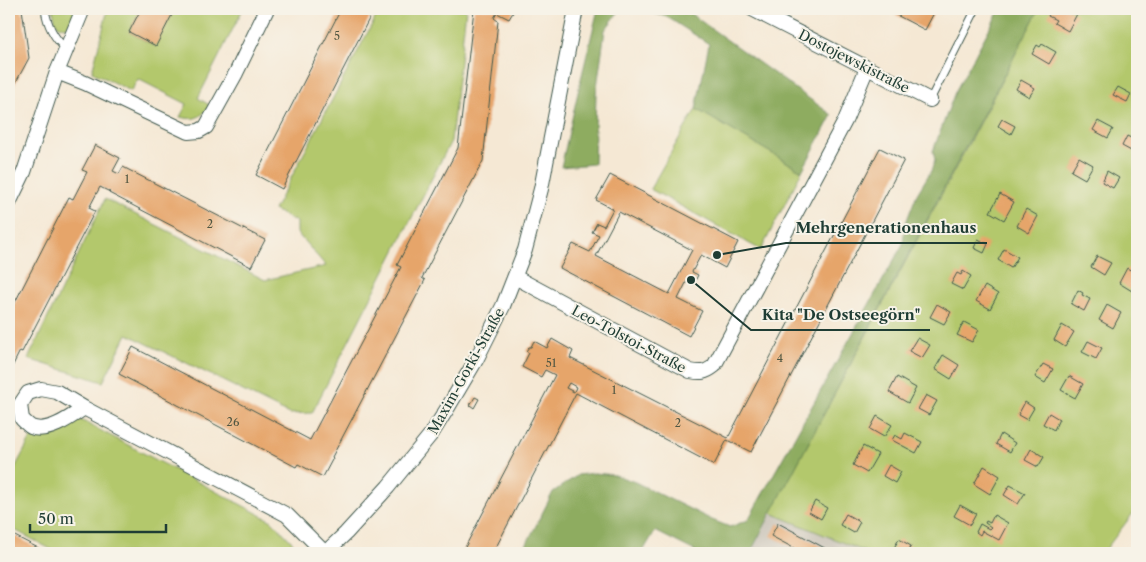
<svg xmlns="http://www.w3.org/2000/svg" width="1146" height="562" viewBox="0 0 1146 562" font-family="'Libre Caslon Text',serif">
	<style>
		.industrial { fill: #c9c3b8 }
		.green { fill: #b3c86c; stroke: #698250 }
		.forest { fill: #8eac60; stroke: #56744a }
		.building { fill: #e6a56b; fill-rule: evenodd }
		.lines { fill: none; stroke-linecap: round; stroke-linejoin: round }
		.service-casing { stroke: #3f574c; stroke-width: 9 }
		.minor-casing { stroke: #3f574c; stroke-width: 16 }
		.service { stroke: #fff; stroke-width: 7 }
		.minor { stroke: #fff; stroke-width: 14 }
		.labels { text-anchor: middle; stroke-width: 4; stroke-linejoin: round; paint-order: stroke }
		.number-label { font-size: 11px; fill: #515742 }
		.street-label { font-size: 14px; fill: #1f3d34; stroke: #f7f3e8 }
		.leader { fill: none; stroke: #1f3d34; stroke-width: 2 }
		.callout-dot { fill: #1f3d34; stroke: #f7f3e8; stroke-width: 2 }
		.callout-label { font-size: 15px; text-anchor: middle; font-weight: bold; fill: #1f3d34; stroke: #f7f3e8; stroke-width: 4; stroke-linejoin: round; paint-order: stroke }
	</style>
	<rect width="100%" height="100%" fill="#f7f3e8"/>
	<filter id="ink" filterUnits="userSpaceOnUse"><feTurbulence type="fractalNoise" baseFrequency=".02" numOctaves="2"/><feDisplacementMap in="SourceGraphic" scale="10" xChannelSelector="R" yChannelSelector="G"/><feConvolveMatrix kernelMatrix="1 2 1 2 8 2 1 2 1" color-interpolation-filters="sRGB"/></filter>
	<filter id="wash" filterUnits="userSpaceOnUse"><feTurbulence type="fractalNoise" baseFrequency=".0096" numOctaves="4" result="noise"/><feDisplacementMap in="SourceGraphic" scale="20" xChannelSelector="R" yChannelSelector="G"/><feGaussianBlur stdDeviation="1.12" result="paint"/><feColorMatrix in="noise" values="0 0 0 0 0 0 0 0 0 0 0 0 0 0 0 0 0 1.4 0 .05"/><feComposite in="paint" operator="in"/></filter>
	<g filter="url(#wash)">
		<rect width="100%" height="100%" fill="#f5e8d4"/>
		<!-- industrial -->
		<path class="industrial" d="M771 513 868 553H750Z"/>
		<!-- green -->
		<g class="green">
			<path d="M53 9H78L73 22 67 27 58 26 55 21Z"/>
			<path d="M108 9H141L129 32 155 46 175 9H243L198 98 211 106C200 117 196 121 180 117L187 104 138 79 131 91 92 72Z"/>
			<path d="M380 9H466L451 141 312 413 289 414 205 372 127 334 103 382 28 359 105 199 265 280 326 266 297 233V222L274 210Z"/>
			<path d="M1039 9H1137V508L1103 553H868L771 513 968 145Z"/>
			<path d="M696 109 802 171 761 250 650 189Z"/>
			<path d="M77 418 272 521 294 544 283 553H58L9 527V479L33 434Z"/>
		</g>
		<!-- forest -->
		<g class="forest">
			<path d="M598 9H621L605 30 596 94 594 164 561 167 581 79Z"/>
			<path d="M637 9H684L832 115 802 171 696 109 709 44 667 17Z"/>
			<path d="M1000 9H1039L750 553H699L655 531 642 553H522L553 492 578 475 594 473 615 475 635 482 712 520 730 527 748 520 903 244 905 225 917 194 931 171 935 160 933 151 955 92Z"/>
		</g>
		<g id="blocks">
			<!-- building -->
			<g class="building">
				<path d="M9 9H22L29 58 9 95Z"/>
				<path d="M141 9H175L156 46 129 32Z"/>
				<path d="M341 9H364L372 13 282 189 256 175Z"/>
				<path d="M474 9H515L509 19 497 13 494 18 498 21 483 161 422 278 425 280 332 457 333 458 323 477 298 464 296 467 119 374 133 347 310 440 401 267 397 265 458 148Z"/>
				<path d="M885 9H936L925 30Z"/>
				<path d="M1052 9 1056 10 1057 9H1067L1077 14 1068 31 1054 23 1056 20 1048 16Z"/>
				<path d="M1042 44 1056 52 1049 64 1032 54 1037 45 1040 47Z"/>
				<path d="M1021 80 1035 88 1029 97 1016 89Z"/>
				<path d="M1118 87 1131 94 1127 102 1113 95Z"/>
				<path d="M1002 119 1015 126 1011 134 998 126Z"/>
				<path d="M1098 121 1113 129 1108 138 1093 130Z"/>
				<path d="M1127 136 1137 141V144L1133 152 1122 146Z"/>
				<path d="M95 145 120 158 113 171 119 174 123 167 265 240 251 267 109 193 110 192 100 187 89 208 95 211 22 352 20 351 9 373V314L69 197 73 199 87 172 82 170Z"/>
				<path d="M880 148 904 160 751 452 727 440 714 465 576 393 493 553H462L555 375 545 370 541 377 522 367 529 353 526 351 529 347H531L534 341 547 348 552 339 573 351 570 358 728 438ZM569 383 576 387 574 392 566 388Z"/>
				<path d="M1079 157 1093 165 1085 179 1071 171Z"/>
				<path d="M1107 171 1119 178 1113 188 1102 182Z"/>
				<path d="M610 175 738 242 725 268 701 255 692 272 698 275 693 285 687 281 678 299 702 311 689 336 560 268 573 244 590 252 599 235 592 232 597 223 604 226 613 209 596 200ZM619 212 692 250 669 294 596 256Z"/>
				<path d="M1000 194 1014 202 1004 220 990 212Z"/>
				<path d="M1026 209 1038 216 1029 233 1017 226Z"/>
				<path d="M978 239 988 244 984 253 974 248Z"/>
				<path d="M1004 249 1018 257 1011 268 998 260Z"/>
				<path d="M1097 256 1111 263 1104 275 1091 267Z"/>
				<path d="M1127 268 1137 274V282L1132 291 1119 283Z"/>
				<path d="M963 271 971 276 963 290 951 284 957 273 961 275Z"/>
				<path d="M985 286 998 294 990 309 976 301Z"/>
				<path d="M1078 290 1083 293 1082 295 1090 299 1084 311 1071 304Z"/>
				<path d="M937 304 951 312 944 324 930 317Z"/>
				<path d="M1107 305 1121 313 1113 328 1099 320Z"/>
				<path d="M964 322 979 330 972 342 957 335Z"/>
				<path d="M1062 325 1074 332 1065 347 1054 340Z"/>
				<path d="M917 338 930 345 922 358 909 351Z"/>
				<path d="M1088 341 1102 348 1096 359 1082 352Z"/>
				<path d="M943 355 959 365 951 379 935 369Z"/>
				<path d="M1043 364 1053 369 1045 383 1035 377Z"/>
				<path d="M1069 376 1083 384 1075 398 1061 390Z"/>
				<path d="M897 377 916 388 908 403 889 392Z"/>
				<path d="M926 395 937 401 929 415 918 409Z"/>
				<path d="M475 397 479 399 474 408 470 405Z"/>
				<path d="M1025 402 1034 408 1027 420 1018 415Z"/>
				<path d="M1049 413 1059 419 1054 430 1043 424Z"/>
				<path d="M877 416 892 425 884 437 870 429Z"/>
				<path d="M905 433 922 442 916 453 892 440 895 435 902 439Z"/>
				<path d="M1001 434 1015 443 1010 452 996 444Z"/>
				<path d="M863 446 878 454 867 473 853 465Z"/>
				<path d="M1031 449 1044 457 1038 467 1025 460Z"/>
				<path d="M889 465 901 472 895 483 883 476Z"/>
				<path d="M984 466 1000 476 990 494 974 484Z"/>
				<path d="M1010 485 1025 493 1018 504 1004 495Z"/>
				<path d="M815 501 827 508 821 519 809 512Z"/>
				<path d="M960 505 976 514 970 525 954 516Z"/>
				<path d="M846 514 860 522 854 533 840 525Z"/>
				<path d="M994 515 1008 523 999 540 982 531 980 535 976 532 980 524 989 529 991 527 985 523 986 521 990 523Z"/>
				<path d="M778 523 834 553H803L771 536Z"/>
				<path d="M11 534 48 553H9V539Z"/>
				<path d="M899 539 911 546 907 553H891Z"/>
			</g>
		</g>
	</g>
	<g filter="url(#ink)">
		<use href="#blocks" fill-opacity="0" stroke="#3f574c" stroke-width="1"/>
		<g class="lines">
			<!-- service casing -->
			<g class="service-casing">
				<g id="service">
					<path d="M45 9C47 25 54 38 66 49"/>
					<path d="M930 100 976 9"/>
				</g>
			</g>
			<!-- minor casing -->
			<g class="minor-casing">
				<g id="minor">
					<path d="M752 9 930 100"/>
					<path d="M57 72 85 83 188 132 199 131 206 127 236 73 267 9"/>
					<path d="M9 203 24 172 57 72 83 9"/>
					<path d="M515 277 690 371C701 373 705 373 714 366L845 121 867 68"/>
					<path d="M84 408C71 417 48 434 31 427 28 425 24 421 22 419L20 405 28 393 41 389 57 392 84 408 287 515 325 553"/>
					<path d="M325 553 346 533 388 487 432 433 447 409 476 360 503 306 525 250 541 189 576 9"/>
				</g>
			</g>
			<!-- service -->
			<use href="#service" class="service"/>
			<!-- minor -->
			<use href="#minor" class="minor"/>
		</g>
	</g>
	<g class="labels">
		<!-- number labels -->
		<g class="number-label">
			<text x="337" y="40">5</text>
			<text x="127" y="183">1</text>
			<text x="210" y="228">2</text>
			<text x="780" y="362">4</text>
			<text x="551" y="367">51</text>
			<text x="614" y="394">1</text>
			<text x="233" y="426">26</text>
			<text x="678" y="427">2</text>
		</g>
		<!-- street labels -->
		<g class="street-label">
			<text transform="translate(854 61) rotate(27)" y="5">Dostojewskistraße</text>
			<text transform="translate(629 339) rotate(28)" y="5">Leo-Tolstoi-Straße</text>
			<text transform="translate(466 371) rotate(-61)" y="5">Maxim-Gorki-Straße</text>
		</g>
	</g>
	<!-- callouts -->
	<path class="leader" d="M717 255L786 243H987M691 280L751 330H930"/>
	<g class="callout-dot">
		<circle cx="717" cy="255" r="5"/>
		<circle cx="691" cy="280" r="5"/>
	</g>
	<g class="callout-label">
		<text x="886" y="233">Mehrgenerationenhaus</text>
		<text x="841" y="320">Kita "De Ostseegörn"</text>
	</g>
	<!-- margin -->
	<rect width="1146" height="562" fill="none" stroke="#f7f3e8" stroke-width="30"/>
	<!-- scale -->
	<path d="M30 524v8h136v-8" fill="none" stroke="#1f3d34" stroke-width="2.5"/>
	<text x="38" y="524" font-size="15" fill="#1f3d34" stroke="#f7f3e8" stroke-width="4" paint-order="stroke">50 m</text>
</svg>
